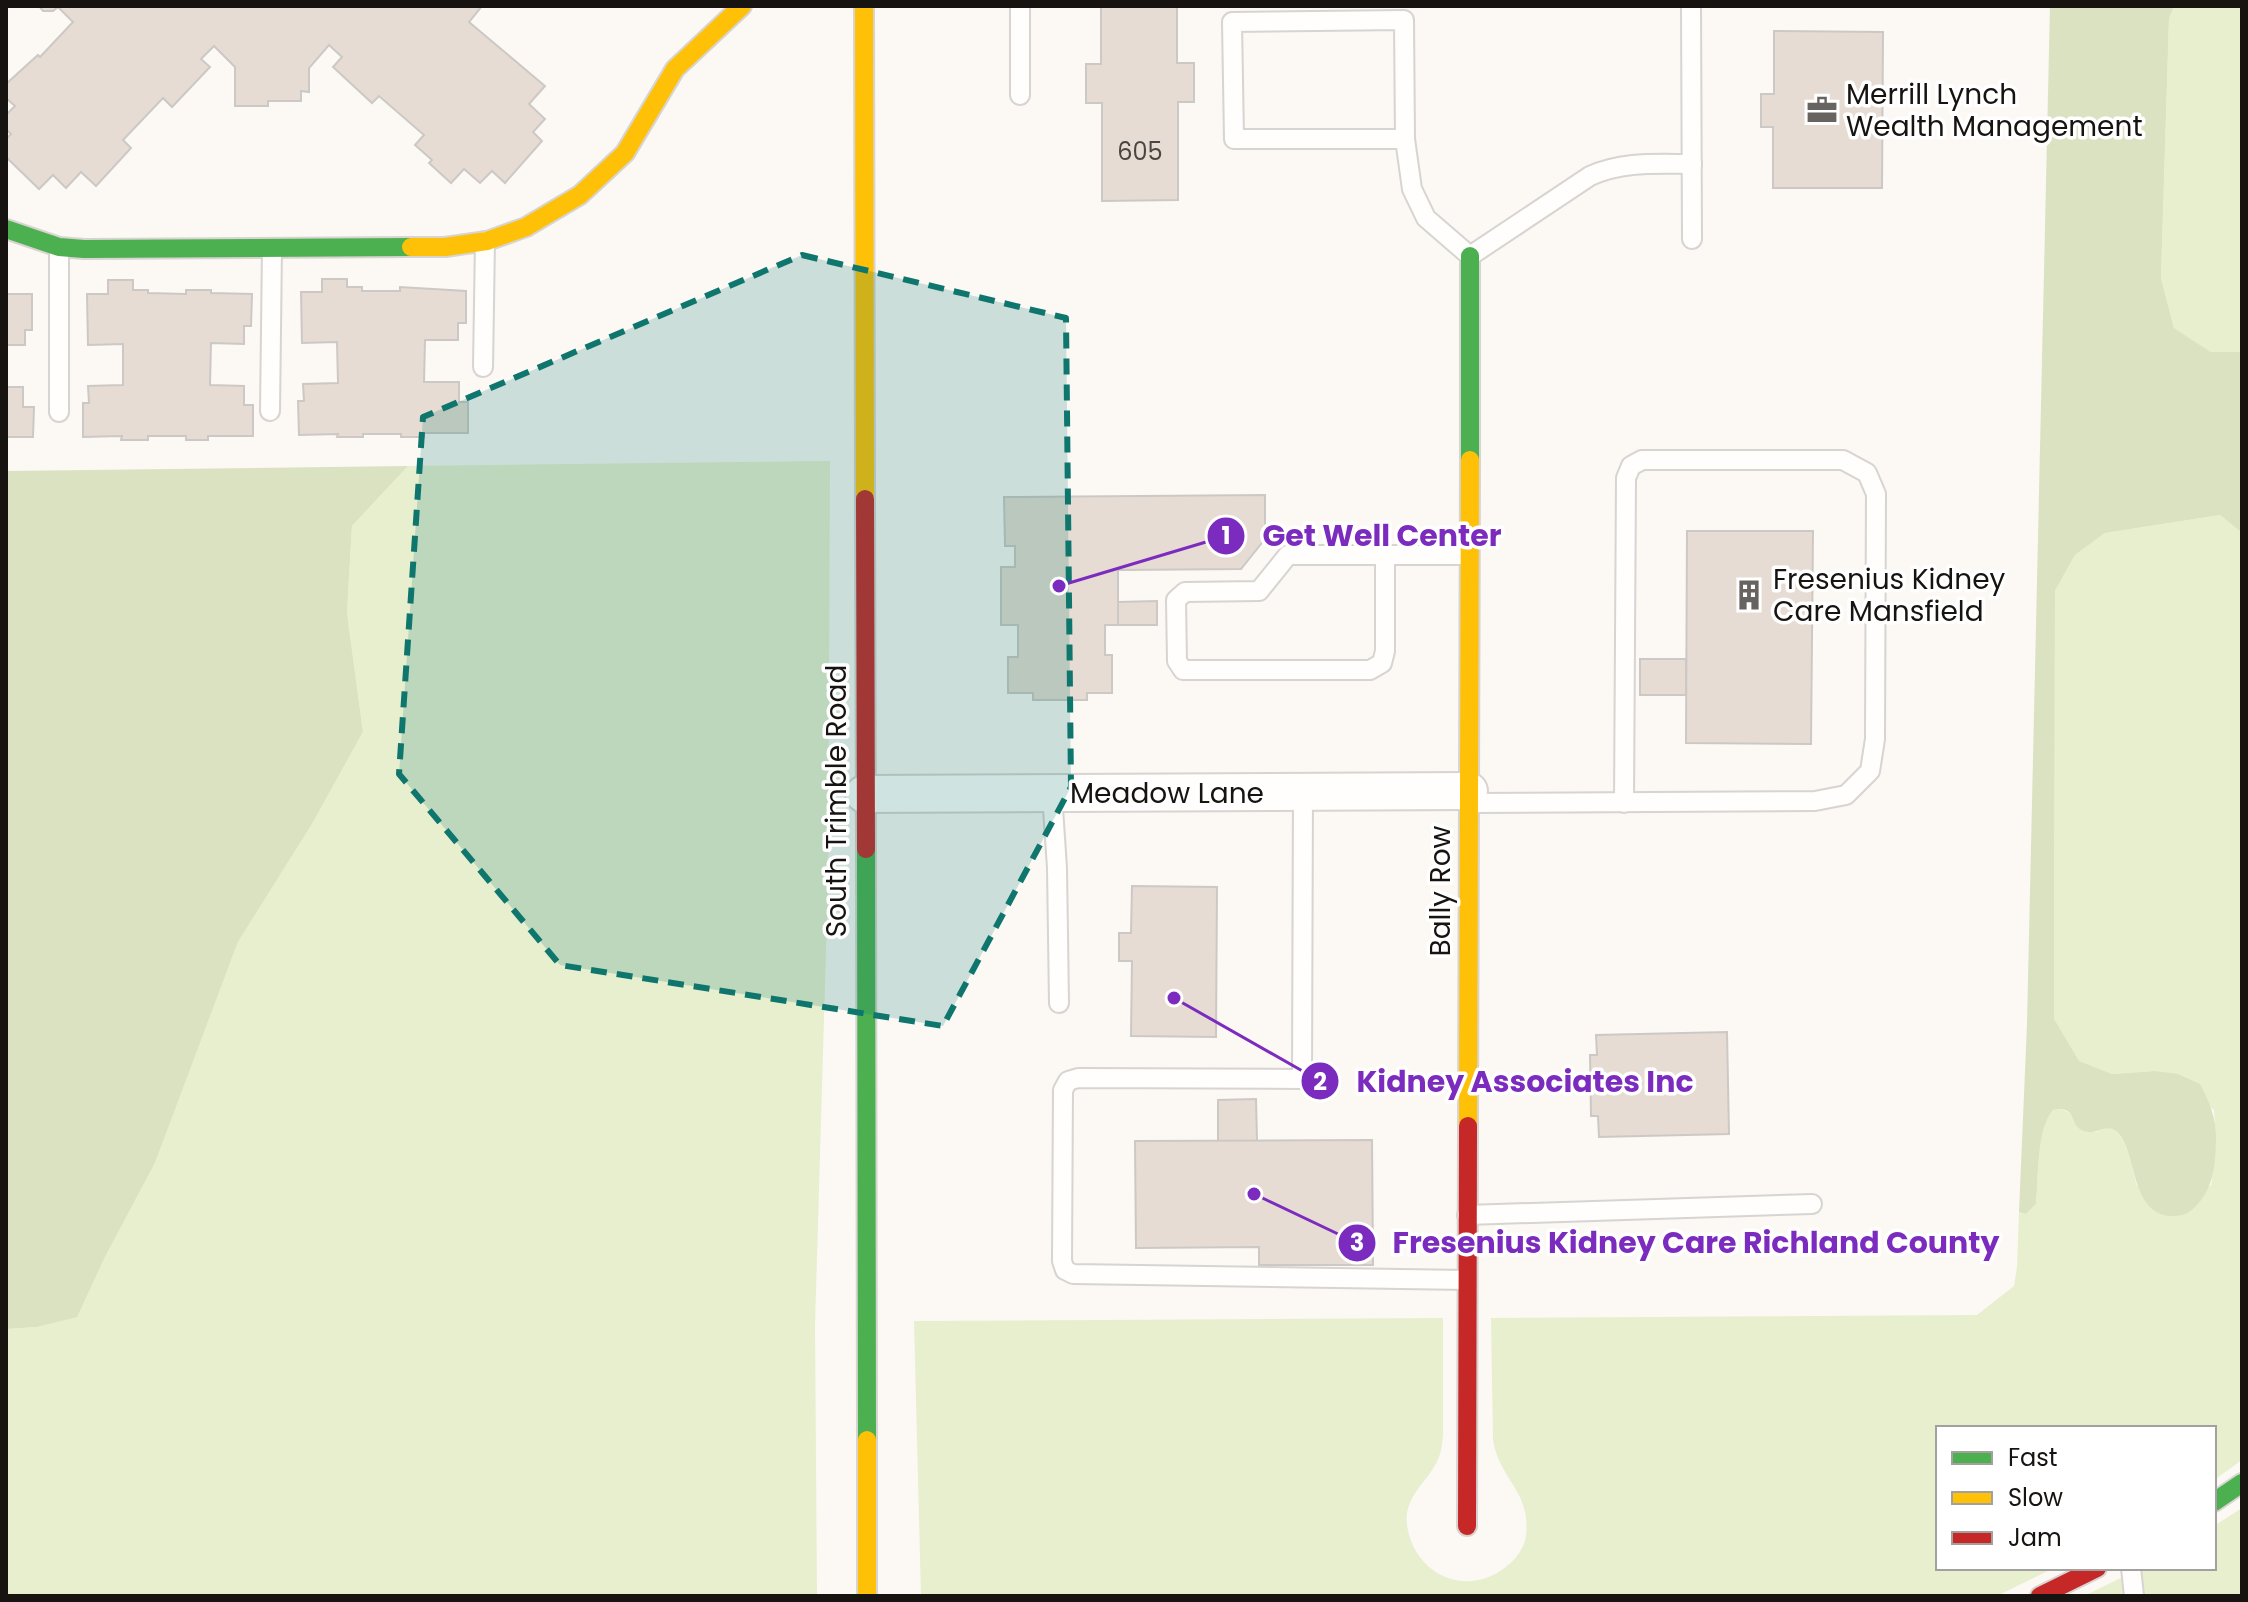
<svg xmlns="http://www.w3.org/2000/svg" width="2248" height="1602" viewBox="0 0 2248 1602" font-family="Poppins,sans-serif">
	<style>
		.green { fill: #e8efcf }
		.forest { fill: #dbe2c2 }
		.building { fill: #e7dcd3; stroke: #ccc8c5; stroke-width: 2 }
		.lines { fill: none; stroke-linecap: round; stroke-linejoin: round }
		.lane-casing { stroke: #d7d4d1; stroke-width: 22 }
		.street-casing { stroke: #d7d4d1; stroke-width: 40 }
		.fast-casing { stroke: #d7d4d1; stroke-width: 22 }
		.slow-casing { stroke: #d7d4d1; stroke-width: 22 }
		.jam-casing { stroke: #d7d4d1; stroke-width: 22 }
		.lane { stroke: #fffefd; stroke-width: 18 }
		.street { stroke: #fffefd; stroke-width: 36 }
		.fast { stroke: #4caf50; stroke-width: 18 }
		.slow { stroke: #ffc107; stroke-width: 18 }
		.jam { stroke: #c62828; stroke-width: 18 }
		.marked { fill: #0f766e; fill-opacity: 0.2; stroke: #0f766e; stroke-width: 6; stroke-dasharray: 16 10; stroke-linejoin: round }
		.labels { text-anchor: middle; stroke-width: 7; stroke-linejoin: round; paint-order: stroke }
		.number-label { font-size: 24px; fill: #4a4542 }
		.poi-label { font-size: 28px; fill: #161311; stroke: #fff; text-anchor: start }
		.street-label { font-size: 28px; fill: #161311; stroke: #fff }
		.leader { fill: none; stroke: #7b2cbf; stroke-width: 3 }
		.callout-dot { fill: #7b2cbf; stroke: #fff; stroke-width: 3 }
		.mark-label { font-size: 24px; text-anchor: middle; font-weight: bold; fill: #fff }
		.callout-label { font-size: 30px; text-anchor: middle; font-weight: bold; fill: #7b2cbf; stroke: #fff; stroke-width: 7; stroke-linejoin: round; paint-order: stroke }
	</style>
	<rect width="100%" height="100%" fill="#fcf8f4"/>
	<!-- green -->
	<g class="green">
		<path d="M2174 6H2242V352H2211L2174 328 2161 278 2169 19Z"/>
		<path d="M830 461 828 883 815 1325 817 1596H6V1329L37 1327 77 1316 105 1257 155 1163 238 942 312 824 363 732 347 613 352 526 408 466Z"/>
		<path d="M2220 515 2242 533V1460L2214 1480V1428H1938V1568H2054L1997 1596H921L914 1321 1443 1318V1436C1442 1442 1442 1448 1440 1454 1432 1480 1403 1494 1407 1525 1414 1575 1467 1599 1507 1566 1516 1559 1525 1547 1526 1535 1531 1491 1499 1479 1493 1440L1491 1318 1977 1315 2014 1286 2017 1267 2019 1212 2026 1214 2036 1204C2039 1176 2036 1131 2053 1110 2069 1107 2073 1116 2080 1129L2096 1132 2109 1127C2128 1134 2131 1167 2137 1186H2211L2216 1140 2214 1110 2154 1071 2112 1074 2078 1061 2054 1020 2055 591 2075 555 2105 533Z"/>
		<path d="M2242 1508V1596H2084L2141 1568H2214V1526Z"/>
	</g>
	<!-- forest -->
	<g class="forest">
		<path d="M2050 6H2174L2169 19 2161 278 2174 328 2211 352H2242V533L2220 515 2105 533 2075 555 2055 591 2054 1019 2079 1061 2112 1074 2154 1071 2178 1074 2200 1084C2210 1103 2217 1120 2216 1142 2215 1168 2213 1191 2193 1209 2186 1215 2181 1216 2171 1216 2130 1214 2137 1152 2118 1133 2107 1121 2098 1136 2084 1131 2068 1126 2079 1105 2053 1110 2036 1131 2039 1176 2036 1204L2026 1214 2019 1212 2027 1024Z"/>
		<path d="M408 466 352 526 347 613 363 732 312 824 238 942 155 1163 105 1257 77 1317 37 1327 6 1329V471Z"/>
	</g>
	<!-- building -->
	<g class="building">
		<path d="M39 6H482L469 22 545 86 529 104 545 119 533 132 542 141 505 183 492 171 480 183 464 169 451 183 429 163 432 160 415 145 424 135 379 96 372 103 333 67 342 57 329 45 309 68V92L301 91V101H268V106H235V67L214 46 201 59 210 67 172 107 163 98 123 140 131 148 96 186 81 172 66 188 53 175 39 189 6 157V139L11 134 6 129V115L15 106 6 98V84L38 55 40 57 73 22 58 7 53 11H43Z"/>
		<path d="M1101 6H1177V63H1194V102H1178V200L1102 201V103H1086V64H1101Z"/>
		<path d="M1774 31 1883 32 1882 188H1773V127H1761V94H1774Z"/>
		<path d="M322 279H347V287H362V291H400V287L466 291V323H458V340H425L424 382H459V402H468V433H424V437H401V434H363V437H337L338 434 299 435 298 401H304L303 384 338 383 337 342 302 343 301 292H322Z"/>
		<path d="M108 280H133V290H148V293L186 294V290H211V293L252 294 251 326H244V344L211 343 210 385 244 386V405H253V436H208V440H186V436H148V440H121L122 436 83 437V403H89L88 386 123 385V344L88 345 87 294H108Z"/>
		<path d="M6 294H32V330H25V345H6Z"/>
		<path d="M6 387H23V407H34L33 437H6V442Z"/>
		<path d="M1265 495V539L1241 569 1118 570V625H1105V655H1112V693H1087V700H1033V693H1008V657H1018V625H1001V567H1015V546H1005L1004 497Z"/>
		<path d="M1687 531H1813L1811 744 1686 743Z"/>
		<path d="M1157 601V625H1118V602Z"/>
		<rect x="1640" y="659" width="46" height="36"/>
		<path d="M1132 886 1217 887 1216 1037 1131 1036 1132 961H1119V933H1131Z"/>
		<path d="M1727 1032 1729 1134 1599 1137 1598 1116H1591L1590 1055H1597L1596 1035Z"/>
		<path d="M1256 1099 1257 1141H1218V1100Z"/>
		<path d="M1372 1140 1373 1265H1259V1247L1136 1248 1135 1141Z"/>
	</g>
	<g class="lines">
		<!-- lane casing -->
		<g class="lane-casing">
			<g id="lane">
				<path d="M1020 6V95"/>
				<path d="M1691 6 1692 239"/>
				<path d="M1405 139 1404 20 1232 22 1234 139H1405L1412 189 1426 218 1470 256 1590 176C1623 161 1656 164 1692 164"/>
				<path d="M59 247V412"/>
				<path d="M483 367 485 241"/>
				<path d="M270 411 272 248"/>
				<path d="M1385 554V651L1382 663 1370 670H1183L1177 661 1176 600 1185 592 1259 591 1288 555H1469"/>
				<path d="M1303 792 1302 1079 1078 1078 1068 1081 1063 1090 1062 1261 1065 1270 1073 1274 1467 1280"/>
				<path d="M1052 793 1057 868 1059 1003"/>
				<path d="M1468 803 1815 801 1846 795 1870 771 1875 739 1876 494 1867 473 1843 460H1642L1631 466 1626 478 1624 803"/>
				<path d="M1467 1215 1812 1204"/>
				<path d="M2131 1568 2134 1596"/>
			</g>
		</g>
		<!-- street casing -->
		<g class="street-casing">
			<path id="street" d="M864 794 1469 791"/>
		</g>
		<!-- fast casing -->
		<g class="fast-casing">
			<g id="fast">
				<path d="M6 229 59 247 84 249 411 247"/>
				<path d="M1470 460V256"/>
				<path d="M866 849 867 1440"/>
				<path d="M2214 1502 2242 1483"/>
			</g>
		</g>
		<!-- slow casing -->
		<g class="slow-casing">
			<g id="slow">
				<path d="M864 6 865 499"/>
				<path d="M411 247H445L487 241 526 227 580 195 625 153 675 69 742 6"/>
				<path d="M1468 1126 1470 460"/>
				<path d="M867 1440V1596"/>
			</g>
		</g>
		<!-- jam casing -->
		<g class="jam-casing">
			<g id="jam">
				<path d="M865 499 866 849"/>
				<path d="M1467 1526 1468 1126"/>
				<path d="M2040 1596 2097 1568"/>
			</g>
		</g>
		<!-- lane -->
		<use href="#lane" class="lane"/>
		<!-- street -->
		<use href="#street" class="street"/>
		<!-- fast -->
		<use href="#fast" class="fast"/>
		<!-- slow -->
		<use href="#slow" class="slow"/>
		<!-- jam -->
		<use href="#jam" class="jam"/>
	</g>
	<!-- marked area -->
	<path class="marked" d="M802 255 1066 318 1071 787 943 1026 560 965 399 774 423 417Z"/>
	<!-- icons -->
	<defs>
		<g id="office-bare" transform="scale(2.4)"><path d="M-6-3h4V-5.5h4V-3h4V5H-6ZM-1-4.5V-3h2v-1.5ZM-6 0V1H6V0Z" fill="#666360" stroke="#fff" stroke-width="2.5" paint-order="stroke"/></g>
		<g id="building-bare" transform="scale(2.4)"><path d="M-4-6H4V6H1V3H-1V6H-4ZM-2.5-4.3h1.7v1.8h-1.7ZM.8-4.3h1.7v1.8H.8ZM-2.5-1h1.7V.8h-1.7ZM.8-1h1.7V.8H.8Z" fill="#666360" stroke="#fff" stroke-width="2.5" paint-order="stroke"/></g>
	</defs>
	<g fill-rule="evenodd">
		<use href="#office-bare" x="1822" y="110"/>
		<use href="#building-bare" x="1749" y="595"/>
	</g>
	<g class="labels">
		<!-- number labels -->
		<g class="number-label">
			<text x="1140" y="160">605</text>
		</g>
		<!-- poi labels -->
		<g class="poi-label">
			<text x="1846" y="104">Merrill Lynch<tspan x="1846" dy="32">Wealth Management</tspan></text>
			<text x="1773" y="589">Fresenius Kidney<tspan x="1773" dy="32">Care Mansfield</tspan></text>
		</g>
		<!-- street labels -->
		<g class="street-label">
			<text x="1167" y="803">Meadow Lane</text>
			<text transform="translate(836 801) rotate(-90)" y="10">South Trimble Road</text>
			<text transform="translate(1440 891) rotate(-90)" y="10">Bally Row</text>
		</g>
	</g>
	<!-- callouts -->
	<path class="leader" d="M1059 586L1226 536M1174 998L1320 1081M1254 1194L1357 1243"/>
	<g class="callout-dot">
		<circle cx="1059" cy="586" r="8"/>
		<circle cx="1174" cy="998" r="8"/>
		<circle cx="1254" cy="1194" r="8"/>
		<circle cx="1226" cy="536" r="20"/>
		<circle cx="1320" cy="1081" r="20"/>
		<circle cx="1357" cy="1243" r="20"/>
	</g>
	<g class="mark-label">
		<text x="1226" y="544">1</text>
		<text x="1320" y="1090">2</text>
		<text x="1357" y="1251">3</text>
	</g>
	<g class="callout-label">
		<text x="1382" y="546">Get Well Center</text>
		<text x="1525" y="1092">Kidney Associates Inc</text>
		<text x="1696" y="1253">Fresenius Kidney Care Richland County</text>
	</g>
	<!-- border -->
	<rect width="2248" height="1602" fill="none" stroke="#161311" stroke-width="16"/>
	<!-- legend -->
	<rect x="1936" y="1426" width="280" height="144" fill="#ffffff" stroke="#a2a1a0" stroke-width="2"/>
	<rect x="1952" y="1452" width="40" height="12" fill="#4caf50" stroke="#a2a1a0" stroke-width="2"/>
	<text x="2008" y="1466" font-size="24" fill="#161311">Fast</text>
	<rect x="1952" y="1492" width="40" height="12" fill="#ffc107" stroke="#a2a1a0" stroke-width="2"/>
	<text x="2008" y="1506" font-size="24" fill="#161311">Slow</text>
	<rect x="1952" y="1532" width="40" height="12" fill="#c62828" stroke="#a2a1a0" stroke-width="2"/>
	<text x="2008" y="1546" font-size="24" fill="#161311">Jam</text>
</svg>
